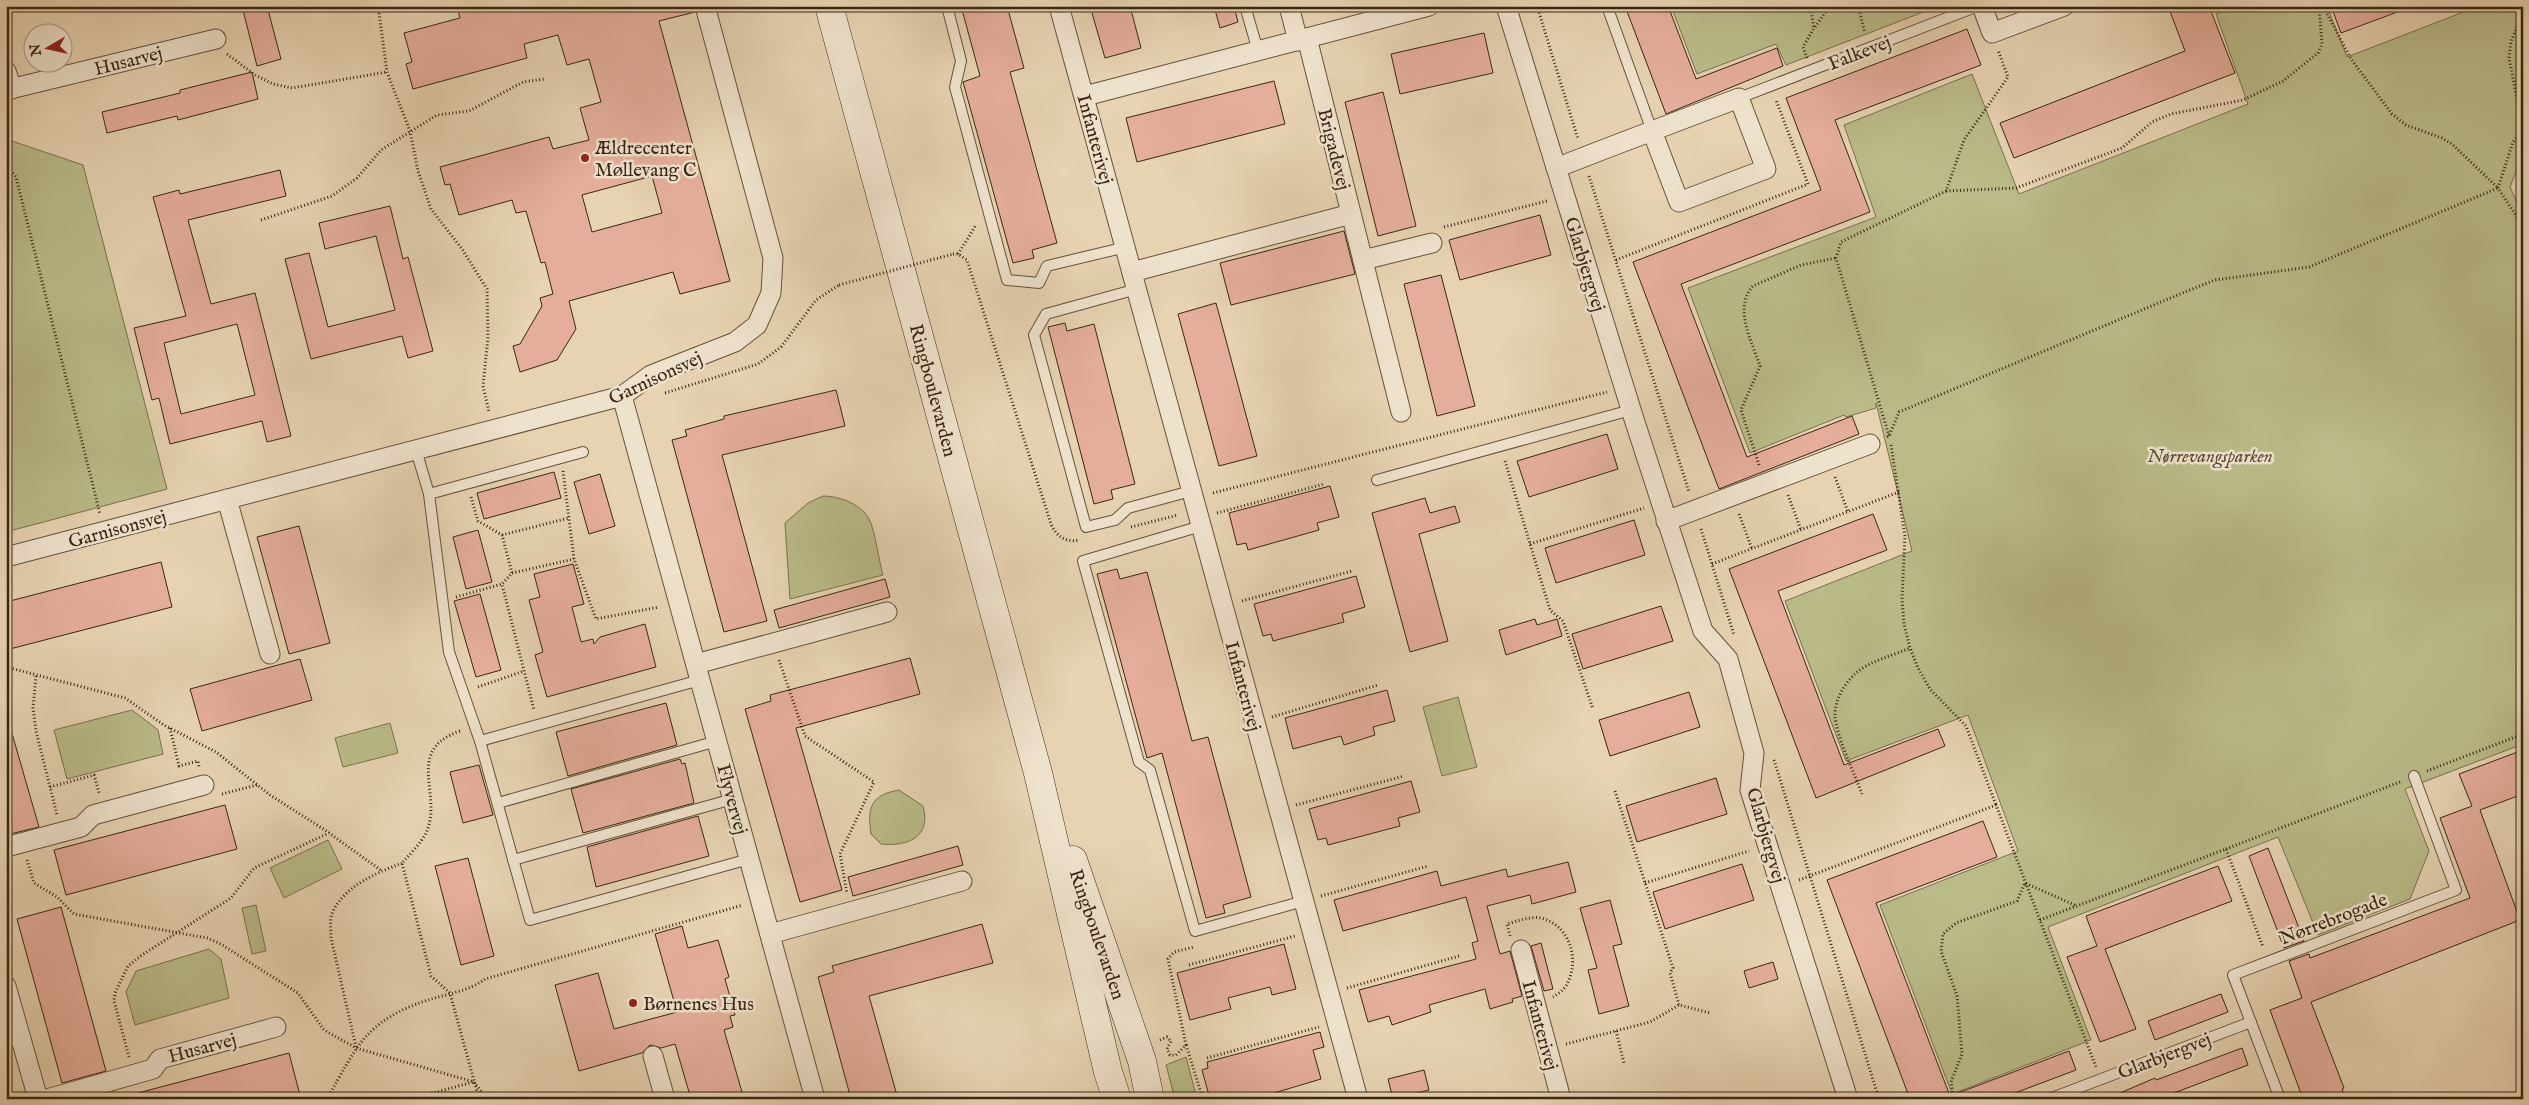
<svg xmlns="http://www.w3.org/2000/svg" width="2529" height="1105" viewBox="0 0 2529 1105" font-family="'IM FELL English',serif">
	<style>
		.green { fill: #babb89; stroke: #7a714e }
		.building { fill: #e5ae9c; stroke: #392713; fill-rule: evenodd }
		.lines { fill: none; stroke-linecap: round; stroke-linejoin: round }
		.service-casing { stroke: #64523b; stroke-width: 12 }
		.minor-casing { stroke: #64523b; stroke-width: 21 }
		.secondary-casing { stroke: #392713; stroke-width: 29 }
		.path { stroke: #392713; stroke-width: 3; stroke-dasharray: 1 2.5; stroke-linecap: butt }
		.service { stroke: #efe2cd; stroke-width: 10 }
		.minor { stroke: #efe2cd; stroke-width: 19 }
		.secondary { stroke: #efe2cd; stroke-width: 28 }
		.path-bridge { stroke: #392713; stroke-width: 3; stroke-dasharray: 1 2.5; stroke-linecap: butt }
		.poi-dot { fill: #8f2418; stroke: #efe2cd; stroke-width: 2 }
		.labels { text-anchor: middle; stroke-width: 5; stroke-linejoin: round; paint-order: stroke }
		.street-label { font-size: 19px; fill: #392713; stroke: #efe2cd }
		.poi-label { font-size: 19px; fill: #392713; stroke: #efe2cd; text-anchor: start }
		.park-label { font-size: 19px; font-style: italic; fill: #594c30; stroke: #efe2cd }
	</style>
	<rect width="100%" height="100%" fill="#e7d3b2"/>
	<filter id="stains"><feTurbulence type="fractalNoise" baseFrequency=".004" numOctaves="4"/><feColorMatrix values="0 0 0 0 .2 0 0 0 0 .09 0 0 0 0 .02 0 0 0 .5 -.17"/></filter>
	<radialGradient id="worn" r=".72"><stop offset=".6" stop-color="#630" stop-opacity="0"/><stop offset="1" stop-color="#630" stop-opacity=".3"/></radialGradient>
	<!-- green -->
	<g class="green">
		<path d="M1671 6H1939L1786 65 1776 44 1697 74Z"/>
		<path d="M2237 6H2327L2347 57 2479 6H2523V154L2510 187 2523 215V744L2405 789 2429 851 2410 899 2318 935 2278 837 2048 927 2091 1040 1952 1094 1880 905 2018 851 1968 715 1846 761 1785 601 1912 551 1876 403V408L1846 417 1844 415 1750 453 1688 288 1876 217 1844 125 1972 74 2019 194 2248 104 2216 14Z"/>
		<path d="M6 139 83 165 167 489 6 532Z"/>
		<path d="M823 496C838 496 859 503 868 517 875 528 879 562 883 575L790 599 785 523 808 503Z"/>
		<path d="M1458 697 1477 767 1442 776 1423 707Z"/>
		<path d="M132 710 158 730 163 754 67 779 54 730Z"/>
		<path d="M390 723 398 753 343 767 335 738Z"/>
		<path d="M899 790 923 806C932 837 907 847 881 844L871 834C867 807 871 795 899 790Z"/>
		<path d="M328 840 342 869 284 898 270 868Z"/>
		<path d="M256 905 266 951 252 954 242 908Z"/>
		<path d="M209 949 221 959 229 998 135 1025 126 992 136 971Z"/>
		<path d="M1186 1057 1197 1099H1175L1166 1065Z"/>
	</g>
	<!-- building -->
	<g class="building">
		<path d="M242 6H267L281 59 257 66Z"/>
		<path d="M457 6H694L695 12 659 21 730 281 680 294 673 272 569 301 576 329 557 360 520 372 513 346 520 344 542 306 540 298 553 294 545 262 541 263 526 211 516 213 512 200 459 215 450 184 445 185 440 167 549 137 553 149 589 140 580 108 601 102 589 59 567 65 558 35 524 44 527 58 413 89 406 64 412 62 404 33 460 18ZM652 176 662 213 592 232 582 195Z"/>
		<path d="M961 6H1007L1024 68 1010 72 1057 243 1032 250 1034 258 1013 263 963 82 980 76Z"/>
		<path d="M1090 6H1130L1141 48 1105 58Z"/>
		<path d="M1214 6H1234L1238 22 1220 28Z"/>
		<path d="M1625 6H1668L1696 79 1777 48 1783 66 1666 114Z"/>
		<path d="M2168 6H2209L2235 73 2014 158 2000 123 2185 51Z"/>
		<path d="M2331 6H2408V8L2341 33Z"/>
		<path d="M1967 29 1981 65 1835 120 1870 212 1681 284 1747 457 1852 416 1859 434 1719 489 1633 262 1821 190 1786 98Z"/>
		<path d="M1484 33 1493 73 1400 94 1391 54Z"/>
		<path d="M252 72 258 99 178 120 177 116 107 133 102 112 180 93V90Z"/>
		<path d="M1274 81 1285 124 1137 162 1126 118Z"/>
		<path d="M1383 92 1416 226 1378 236 1345 102Z"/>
		<path d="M280 170 286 196 188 220 211 304 255 293 291 436 267 442 262 421 170 444 159 398 152 400 134 328 186 316 153 197 179 190 180 194ZM237 324 255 395 181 414 164 343Z"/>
		<path d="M390 206 403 259 408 257 433 351 408 358 402 336 311 359 285 259 309 253 328 327 395 310 376 236 325 249 319 223Z"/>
		<path d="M1540 215 1551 255 1460 280 1449 240Z"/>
		<path d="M1344 231 1355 274 1231 305 1220 263Z"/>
		<path d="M1441 275 1475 406 1437 416 1404 284Z"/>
		<path d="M1216 303 1257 456 1219 466 1178 314Z"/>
		<path d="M1065 323 1067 331 1094 324 1135 484 1111 490 1113 499 1094 504 1048 327Z"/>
		<path d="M836 390 845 426 722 455 767 621 724 632 672 440 687 436 685 430 724 419V416Z"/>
		<path d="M1607 434 1618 469 1529 497 1517 461Z"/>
		<path d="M554 472 561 498 484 519 477 493Z"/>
		<path d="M600 474 615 526 589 534 574 482Z"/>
		<path d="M1330 486 1339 517 1317 523 1319 530 1248 550 1246 543 1237 545 1229 513Z"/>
		<path d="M1425 498 1430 513 1455 506 1460 522 1419 534 1448 641 1410 652 1372 513Z"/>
		<path d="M1873 514 1887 550 1778 591 1844 765 1938 729 1945 746 1816 798 1729 569Z"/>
		<path d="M1634 520 1645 555 1556 583 1545 548Z"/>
		<path d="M299 526 330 643 289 654 257 537Z"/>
		<path d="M478 530 492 582 466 589 453 537Z"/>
		<path d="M161 562 172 607 6 650V602Z"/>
		<path d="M573 564 584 604 572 607 581 642 593 639 594 644 600 637 645 624 656 667 547 697 535 655 543 652 529 600 540 597 534 574Z"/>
		<path d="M1117 569 1120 579 1147 572 1192 741 1208 737 1251 897 1223 905 1225 913 1206 918 1162 753 1147 758 1097 574Z"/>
		<path d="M1356 576 1365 607 1342 614 1344 622 1273 641 1271 634 1263 636 1254 604Z"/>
		<path d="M885 579 890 597 779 628 774 610Z"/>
		<path d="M480 594 501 670 476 677 454 601Z"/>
		<path d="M1661 606 1673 641 1583 669 1572 634Z"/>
		<path d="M1535 619 1537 625 1557 619 1562 636 1506 655 1499 630Z"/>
		<path d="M910 658 920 694 796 728 842 890 800 902 745 709 771 701 770 695Z"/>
		<path d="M300 659 312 700 202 731 190 689Z"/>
		<path d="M1387 690 1395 721 1373 727 1375 735 1344 745 1341 736 1293 749 1285 718Z"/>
		<path d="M1689 692 1700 727 1610 756 1599 720Z"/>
		<path d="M666 703 677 745 568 776 556 732Z"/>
		<path d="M11 730 39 827 6 835V731Z"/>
		<path d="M2523 750V794L2480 810 2520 920 2311 1002 2344 1088 2342 1089 2345 1099H2303L2270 1010 2302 998 2289 961 2309 954 2310 958 2470 898 2440 818 2472 806 2459 774Z"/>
		<path d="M680 759 682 764 685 763 694 803 583 833 571 789Z"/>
		<path d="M479 765 493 815 463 823 450 772Z"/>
		<path d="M1716 778 1727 814 1637 842 1626 806Z"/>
		<path d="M1411 781 1420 812 1398 818 1400 826 1328 845 1326 838 1318 840 1309 809Z"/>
		<path d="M225 805 237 849 66 895 54 850Z"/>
		<path d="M698 816 709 856 596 887 587 847Z"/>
		<path d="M1983 821 1997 857 1876 903 1950 1096 2069 1051 2076 1070 1999 1099H1910L1827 880Z"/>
		<path d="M958 846 963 865 853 896 848 877Z"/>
		<path d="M2268 848 2304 941 2284 948 2249 856Z"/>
		<path d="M468 858 494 956 461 965 435 866Z"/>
		<path d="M1568 862 1576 892 1532 904 1530 895 1487 906 1500 954 1510 951 1522 996 1512 999 1513 1002 1490 1009 1485 989 1429 1005 1431 1012 1392 1025 1389 1016 1368 1022 1359 990 1476 959 1472 943 1478 941 1466 897 1343 931 1334 900 1437 871 1441 886 1506 869 1508 877Z"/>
		<path d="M1742 864 1754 900 1665 929 1653 892Z"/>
		<path d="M2218 866 2232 901 2105 949 2136 1029 2100 1042 2067 957 2097 946 2086 916Z"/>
		<path d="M1610 900 1622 944 1613 946 1629 1006 1599 1014 1588 970 1597 968 1580 908Z"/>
		<path d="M61 907 106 1071 62 1083 17 919Z"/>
		<path d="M982 924 993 963 869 996 898 1099H851L818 977 834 972 832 966Z"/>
		<path d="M682 926 688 948 718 940 729 977 725 979 735 1015 730 1016 733 1027 724 1030 744 1099H691L675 1044 661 1048 650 1045 642 1053 579 1071 555 985 598 973 614 1029 677 1012 655 934Z"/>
		<path d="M1541 943 1553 989 1544 991 1531 946Z"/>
		<path d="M1284 944 1296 989 1272 995 1270 987 1228 998 1231 1009 1190 1020 1177 973Z"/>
		<path d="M1773 962 1778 979 1749 988 1744 971Z"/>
		<path d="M2221 994 2228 1012 2155 1040 2148 1021Z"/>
		<path d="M1320 1032 1324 1047 1313 1050 1321 1079 1254 1099H1210L1202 1070 1208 1068 1207 1062Z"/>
		<path d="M2242 1048 2248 1065 2158 1099H2106L2155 1078 2156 1080Z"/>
		<path d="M289 1053 301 1099H139L138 1093Z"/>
		<path d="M1424 1070 1429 1090 1393 1099 1388 1079Z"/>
	</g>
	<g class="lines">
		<!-- service casing -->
		<g class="service-casing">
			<g id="service">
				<path d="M947 6 961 61 955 87 1007 280 1039 283 1047 266 1126 247"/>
				<path d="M1245 6 1258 51"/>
				<path d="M1607 6 1652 131"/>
				<path d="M1739 98 1978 6"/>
				<path d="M1137 289 1046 314 1034 335 1086 527 1115 520 1128 508 1191 491"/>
				<path d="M416 450 429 494 583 452"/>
				<path d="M1377 480 1631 410"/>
				<path d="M429 494 449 652 480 741"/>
				<path d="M1201 526 1083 561 1139 762 1150 770 1195 931 1304 901"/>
				<path d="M700 680 480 741 530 920 749 859"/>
				<path d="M498 803 717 741"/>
				<path d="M513 860 733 799"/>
				<path d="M6 1043 21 1039"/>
				<path d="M2049 1099 2251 1022"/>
				<path d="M2280 1099 2233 975 2456 890 2414 776"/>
			</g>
		</g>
		<!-- minor casing -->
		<g class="minor-casing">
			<g id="minor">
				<path d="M1059 6 1358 1099"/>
				<path d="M1289 6 1298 41"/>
				<path d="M1506 6 1634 419 1703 631 1728 659 1754 753 1750 790 1848 1099"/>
				<path d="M1982 6 1992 33 2064 6"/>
				<path d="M1307 38 1401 412"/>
				<path d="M6 71 12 89"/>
				<path d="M6 90 216 39"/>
				<path d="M1085 96 1429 6"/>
				<path d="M1556 168C1617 144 1678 121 1739 98L1766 169 1679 202 1652 131"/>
				<path d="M1363 260 1432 243"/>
				<path d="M1132 272 1351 214"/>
				<path d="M622 396 815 1099"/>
				<path d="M227 499 270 654"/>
				<path d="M1666 521 1870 444"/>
				<path d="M6 557 622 396 651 375 735 342 757 325 771 293 773 258 705 6"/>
				<path d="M696 664 887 612"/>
				<path d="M6 847 81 827 93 815 204 785"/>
				<path d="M770 934 962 881"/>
				<path d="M1521 950 1561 1099"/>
				<path d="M6 986 38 1099"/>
				<path d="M653 1056 665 1099"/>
				<path d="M47 1099 153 1069 160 1059 276 1027"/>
			</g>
		</g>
		<!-- secondary casing -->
		<g class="secondary-casing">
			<g id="secondary">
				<path d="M829 6 1038 773 1108 1072 1117 1099"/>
				<path d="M1073 860 1142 1061 1150 1099"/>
			</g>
		</g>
		<!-- path -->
		<g class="path">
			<path d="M378 6 387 72 410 131 418 171 431 209 462 249 487 289 488 337 483 386 489 412"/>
			<path d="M1537 6 1578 139"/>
			<path d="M1858 6 1865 33"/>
			<path d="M2523 14 2511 41 2509 58 2523 129"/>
			<path d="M1815 27 1830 6"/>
			<path d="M227 54 255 75 273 84 292 88 387 72"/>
			<path d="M1807 58 1803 47 1814 28 1810 6"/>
			<path d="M2523 130 2513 142 2498 188 2515 214 2523 231"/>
			<path d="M6 165 16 177 100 514"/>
			<path d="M1589 176 1689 492"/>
			<path d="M1946 191 2016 188 2122 148 2152 122 2171 114 2243 100 2283 81 2318 53 2322 44 2319 6"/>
			<path d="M261 220 332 196 357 178 381 150 437 115 469 111 523 82 545 79"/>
			<path d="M1444 227 1547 201"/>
			<path d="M953 254H958L967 260 1051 524C1056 536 1066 543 1079 540"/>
			<path d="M958 254 976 225"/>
			<path d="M1616 260 1808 184 1776 100"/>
			<path d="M665 393 758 364 781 347 816 300 839 285"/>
			<path d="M1889 436 1836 258 1841 242 1946 191 1964 140 2008 77 1998 50"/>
			<path d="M1887 437 1889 436 1899 412 2180 294 2215 280 2309 267 2498 188 2452 144 2442 138 2406 125 2392 114 2351 59 2323 6"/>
			<path d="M1891 445 1905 536 1902 599 1904 624 1910 648 1918 668 1930 689 1966 726 1996 805"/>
			<path d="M1505 461 1550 610 1563 621 1593 709"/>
			<path d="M1759 465 1741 410 1760 366C1752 342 1733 308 1753 286L1801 265 1836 258"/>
			<path d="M563 471 574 559 596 619 659 607"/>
			<path d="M1835 477 1848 512"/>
			<path d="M1213 493 1607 392"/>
			<path d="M1788 495 1801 530"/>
			<path d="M471 497 478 521 502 535 512 573 502 584 534 710"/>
			<path d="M1217 513 1324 484"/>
			<path d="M1739 514 1752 549"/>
			<path d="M1131 527 1178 515"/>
			<path d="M1701 529 1734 635"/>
			<path d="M502 535 569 518"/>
			<path d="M1530 544 1644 508"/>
			<path d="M1712 564 1899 492"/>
			<path d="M512 573 574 559"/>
			<path d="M456 597 502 584"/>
			<path d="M1242 601 1352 571"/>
			<path d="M779 660 805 736 874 782 840 854 847 894"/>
			<path d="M6 667 125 698 164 725 216 752 270 795 328 832"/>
			<path d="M36 676 33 708 36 731 57 815"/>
			<path d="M478 687 524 671"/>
			<path d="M1272 717 1378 685"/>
			<path d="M170 728 179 766 198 761 199 767"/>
			<path d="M460 731C403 751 444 794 426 833 421 843 410 854 402 863L431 976 450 993 479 1099"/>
			<path d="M1774 760 1879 1099"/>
			<path d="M2427 771 2523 734"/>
			<path d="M50 787 94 775 99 793"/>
			<path d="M1615 791 1673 968 1670 973 1679 1005"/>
			<path d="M222 794 257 785"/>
			<path d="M1862 794C1855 775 1835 733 1835 715 1835 700 1844 684 1855 674 1869 661 1892 656 1910 648"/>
			<path d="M1296 805 1404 776"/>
			<path d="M2226 849 2400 782"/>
			<path d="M27 860 34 883 57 897 74 914 207 938 219 943 298 993 324 1030 356 1048 474 1082 487 1099"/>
			<path d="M1799 880 1996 805 2096 1067"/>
			<path d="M1645 883 1749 851"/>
			<path d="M1321 896 1428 866"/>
			<path d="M2040 920 2226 849 2263 947"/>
			<path d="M1510 936 1507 924C1517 921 1531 916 1541 918 1570 925 1580 960 1567 984 1565 989 1558 994 1553 997"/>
			<path d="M1189 965 1295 936"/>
			<path d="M1347 988 1459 956"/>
			<path d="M1616 1031 1624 1063"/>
			<path d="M1160 1040 1167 1037 1171 1041 1167 1049 1170 1055H1176L1186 1045 1168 959 1174 952 1194 947"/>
			<path d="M1566 1044 1650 1022 1679 1005 1710 1013"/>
			<path d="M1186 1045 1203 1099"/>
			<path d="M356 1047 331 938C331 929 329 919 333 911 346 885 377 873 402 863"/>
			<path d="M129 1057 114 1001 115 993 128 966 142 955 231 898 254 868 329 833 382 871"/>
			<path d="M1207 1058 1319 1027"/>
			<path d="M327 1099C358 1045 365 1021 428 1000 447 994 469 991 485 979L743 905"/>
			<path d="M411 1099 473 1082"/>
			<path d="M1954 1099 1951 1082 1962 1054 1957 996 1941 951 1943 934 1956 923 2017 901 2025 883 2077 906"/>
		</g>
		<!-- service -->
		<use href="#service" class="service"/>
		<!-- minor -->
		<use href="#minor" class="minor"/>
		<!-- secondary -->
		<use href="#secondary" class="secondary"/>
		<!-- path-bridge -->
		<path class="path-bridge" d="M839 285 953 254"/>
	</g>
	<!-- markers -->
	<g class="poi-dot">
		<circle cx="585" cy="158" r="5"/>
		<circle cx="633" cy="1003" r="5"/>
	</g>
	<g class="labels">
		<!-- street labels -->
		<g class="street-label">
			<text transform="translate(1859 52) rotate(-21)" y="7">Falkevej</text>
			<text transform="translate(128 60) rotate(-14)" y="7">Husarvej</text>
			<text transform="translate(1096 139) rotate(75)" y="7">Infanterivej</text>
			<text transform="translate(1335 149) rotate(76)" y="7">Brigadevej</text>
			<text transform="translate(1586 264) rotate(73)" y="7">Glarbjergvej</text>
			<text transform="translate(655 377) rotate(-25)" y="7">Garnisonsvej</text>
			<text transform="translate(934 390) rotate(75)" y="7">Ringboulevarden</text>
			<text transform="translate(117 528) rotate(-15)" y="7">Garnisonsvej</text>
			<text transform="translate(1244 686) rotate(75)" y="7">Infanterivej</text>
			<text transform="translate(733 799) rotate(75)" y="7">Flyvervej</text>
			<text transform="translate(1767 835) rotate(74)" y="7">Glarbjergvej</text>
			<text transform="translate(2333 918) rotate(-21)" y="7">Nørrebrogade</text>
			<text transform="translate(1098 934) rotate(71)" y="7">Ringboulevarden</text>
			<text transform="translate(1541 1025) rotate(75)" y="7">Infanterivej</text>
			<text transform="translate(202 1047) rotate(-15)" y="7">Husarvej</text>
			<text transform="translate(2164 1055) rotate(-21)" y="7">Glarbjergvej</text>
		</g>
		<!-- poi labels -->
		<g class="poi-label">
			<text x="595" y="154">Ældrecenter<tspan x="595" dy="22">Møllevang C</tspan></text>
			<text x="643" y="1010">Børnenes Hus</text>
		</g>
		<!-- park labels -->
		<g class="park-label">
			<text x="2210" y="462">Nørrevangsparken</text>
		</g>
	</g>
	<!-- margin -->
	<rect width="2529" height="1105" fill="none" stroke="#e7d3b2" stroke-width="25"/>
	<rect x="8" y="8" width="2514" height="1090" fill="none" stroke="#392713" stroke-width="2.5"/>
	<rect x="12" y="12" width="2504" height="1080" fill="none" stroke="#392713"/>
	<!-- north arrow -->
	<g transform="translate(48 48) rotate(261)"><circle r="24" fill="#efe2cd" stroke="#a69783"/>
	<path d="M0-4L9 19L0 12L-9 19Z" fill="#8f2418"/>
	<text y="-8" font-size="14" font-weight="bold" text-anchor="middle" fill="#392713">N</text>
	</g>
	<rect width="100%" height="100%" filter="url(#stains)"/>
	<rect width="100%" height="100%" fill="url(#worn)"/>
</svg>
